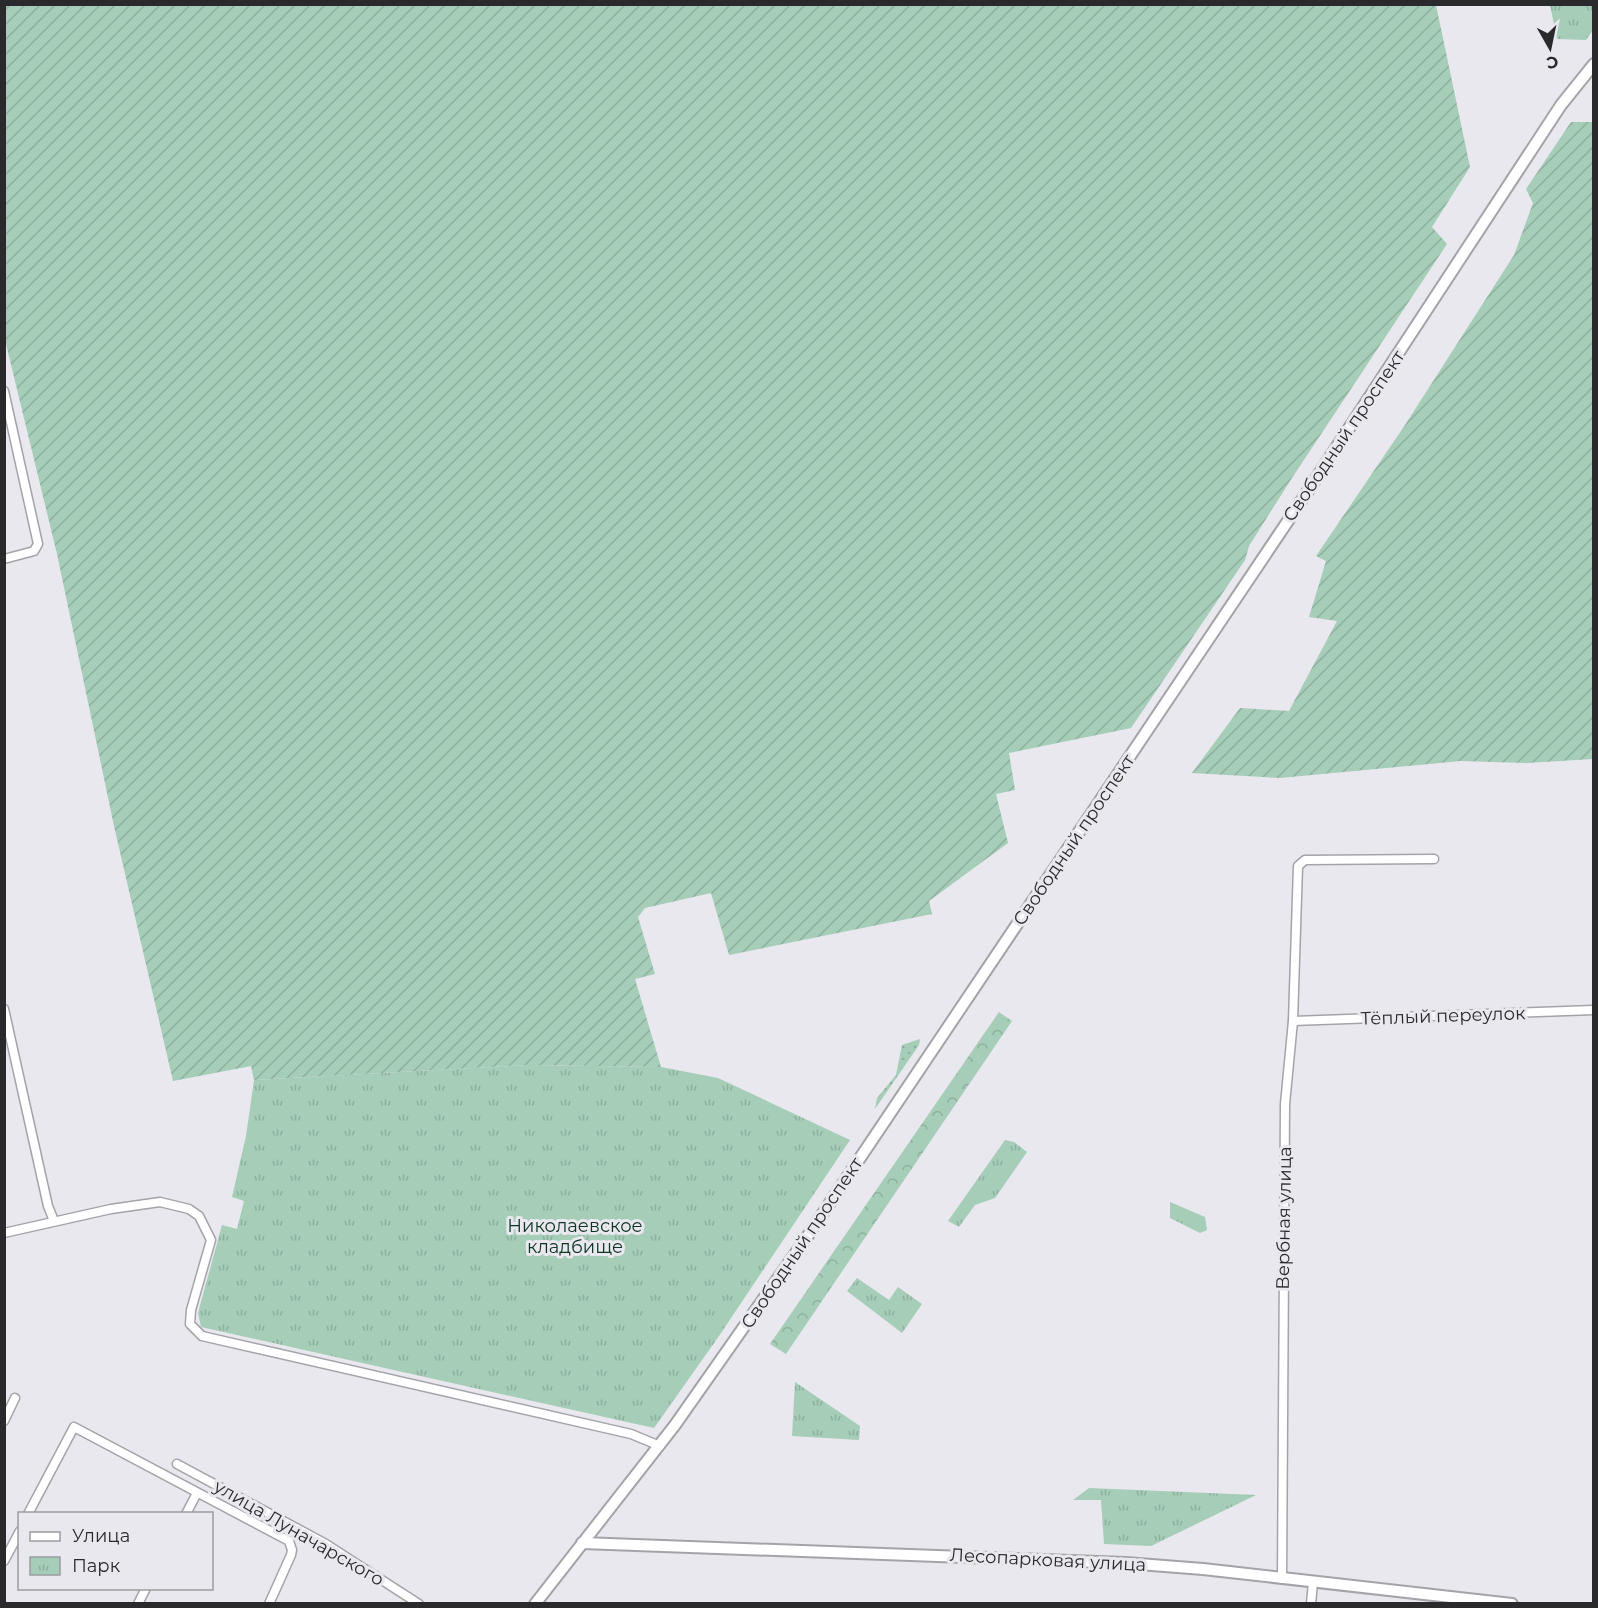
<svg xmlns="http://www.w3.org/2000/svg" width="1598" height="1608" viewBox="0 0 1598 1608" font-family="Montserrat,sans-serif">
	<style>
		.grass { fill: url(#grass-dots) }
		.forest { fill: url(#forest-crowns) }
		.park { fill: url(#park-tufts) }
		.garden { fill: url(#garden-furrows) }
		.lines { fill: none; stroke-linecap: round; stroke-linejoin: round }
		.street-casing { stroke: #a4a3a9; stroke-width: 11 }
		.secondary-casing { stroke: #a4a3a9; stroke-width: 14 }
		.street { stroke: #fff; stroke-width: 8 }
		.secondary { stroke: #fff; stroke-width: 10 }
		.labels { text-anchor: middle; stroke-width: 6; stroke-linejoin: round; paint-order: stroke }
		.street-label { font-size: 18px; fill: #2a2a2c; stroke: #e8e8ee }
		.park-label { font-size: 18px; fill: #0f3423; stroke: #e8e8ee }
	</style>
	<defs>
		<pattern id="grass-dots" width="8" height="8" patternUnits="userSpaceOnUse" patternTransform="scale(1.5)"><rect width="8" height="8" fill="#a5cdb7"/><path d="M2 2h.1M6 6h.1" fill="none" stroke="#8eb09e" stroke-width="1.8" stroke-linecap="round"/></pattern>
		<pattern id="forest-crowns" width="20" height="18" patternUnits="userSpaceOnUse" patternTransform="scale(1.5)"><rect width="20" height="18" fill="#a5cdb7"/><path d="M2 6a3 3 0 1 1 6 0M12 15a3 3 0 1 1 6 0" fill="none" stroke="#8eb09e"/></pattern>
		<pattern id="park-tufts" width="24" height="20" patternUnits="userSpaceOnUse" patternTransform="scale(1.5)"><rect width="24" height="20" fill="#a5cdb7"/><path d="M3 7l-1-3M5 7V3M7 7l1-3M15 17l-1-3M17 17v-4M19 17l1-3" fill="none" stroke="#8eb09e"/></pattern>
		<pattern id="garden-furrows" width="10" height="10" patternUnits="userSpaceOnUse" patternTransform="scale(1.5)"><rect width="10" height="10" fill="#a5cdb7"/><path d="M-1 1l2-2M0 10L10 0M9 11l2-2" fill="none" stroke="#8eb09e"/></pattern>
	</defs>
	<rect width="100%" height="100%" fill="#e8e8ee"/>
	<!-- grass -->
	<path class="grass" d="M920 1039 919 1045 875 1109 877 1098 896 1075 902 1045Z"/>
	<!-- forest -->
	<path class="forest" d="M999 1012 1012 1021 786 1354 770 1344Z"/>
	<!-- park -->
	<g class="park">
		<path d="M1550 5H1593V30L1586 40 1557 39Z"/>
		<path d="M528 1065 661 1067 718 1078 850 1140 719 1336 654 1428 201 1327 198 1313 222 1225 237 1229 244 1201 232 1197 246 1136 254 1080Z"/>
		<path d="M1005 1140 1014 1142 1027 1152 995 1198 975 1205 959 1227 948 1221Z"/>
		<path d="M1170 1202 1205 1217 1207 1230 1200 1233 1170 1218Z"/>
		<path d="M857 1278 889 1300 898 1287 922 1304 902 1333 847 1291Z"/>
		<path d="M795 1382 860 1426 859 1440 792 1436Z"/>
		<path d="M1089 1488 1256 1495 1151 1546 1104 1544 1101 1500H1073Z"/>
	</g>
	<!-- garden -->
	<g class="garden">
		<path d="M4 5H1436L1470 167 1432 227 1447 244 1290 481 1249 546 1245 560 1131 728 1009 753 1015 790 996 794 1008 843 929 901 932 914 729 955 711 893 645 908 638 917 655 974 635 979 661 1067 528 1065 254 1080 251 1066 173 1081 114 826 57 554 5 340Z"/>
		<path d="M1571 122H1594L1593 759 1527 763 1461 761 1280 778 1192 773 1240 708 1289 711 1337 621 1309 617 1326 561 1316 556 1405 425 1514 255 1533 203 1526 189Z"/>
	</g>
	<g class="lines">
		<!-- street casing -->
		<g class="street-casing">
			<g id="street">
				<path d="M4 391 38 544 34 551 4 559"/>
				<path d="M4 1009 48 1206 54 1221"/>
				<path d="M1293 1021 1594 1010"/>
				<path d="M4 1233 111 1209 160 1202 189 1209 199 1216 211 1240 191 1310 190 1324 202 1336 631 1434 660 1446"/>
				<path d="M4 1421 15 1398"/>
				<path d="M177 1464 326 1544 419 1604"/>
				<path d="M28 1514 74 1427 289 1541 292 1550 291 1555 269 1604"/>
				<path d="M186 1514 197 1493"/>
				<path d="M4 1561 20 1531"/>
				<path d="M1282 1579 1285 1104 1293 1021 1298 866 1305 860 1434 859"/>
				<path d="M138 1604 146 1588"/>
				<path d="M1311 1604 1313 1582"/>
			</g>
		</g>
		<!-- secondary casing -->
		<g class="secondary-casing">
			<g id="secondary">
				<path d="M582 1543 1126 1563 1203 1569 1512 1604"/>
				<path d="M535 1604 675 1425 807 1237 1302 500 1561 105 1594 64"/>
			</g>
		</g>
		<!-- street -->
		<use href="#street" class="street"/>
		<!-- secondary -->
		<use href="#secondary" class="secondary"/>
	</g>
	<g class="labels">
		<!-- street labels -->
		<g class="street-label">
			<text transform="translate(1344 436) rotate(-56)" y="6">Свободный проспект</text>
			<text transform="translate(1074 840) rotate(-56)" y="6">Свободный проспект</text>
			<text transform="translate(1443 1016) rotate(-2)" y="6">Тёплый переулок</text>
			<text transform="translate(1284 1218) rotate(-89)" y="6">Вербная улица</text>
			<text transform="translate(802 1243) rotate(-56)" y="6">Свободный проспект</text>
			<text transform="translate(299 1533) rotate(30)" y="6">улица Луначарского</text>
			<text transform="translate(1048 1560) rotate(3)" y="6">Лесопарковая улица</text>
		</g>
		<!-- park labels -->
		<g class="park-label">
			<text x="575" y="1232">Николаевское<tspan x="575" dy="21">кладбище</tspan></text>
		</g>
	</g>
	<!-- border -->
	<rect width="1598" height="1608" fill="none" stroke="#2a2a2c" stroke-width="12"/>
	<!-- legend -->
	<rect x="18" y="1512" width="195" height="78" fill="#e8e8ee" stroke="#9c9ca0" stroke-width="1.5"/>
	<rect x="30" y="1532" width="30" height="9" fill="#ffffff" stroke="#9c9ca0" stroke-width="1.5"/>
	<text x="72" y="1542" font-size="18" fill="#2a2a2c">Улица</text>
	<rect x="30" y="1557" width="30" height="18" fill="url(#park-tufts)" stroke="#9c9ca0" stroke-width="1.5"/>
	<text x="72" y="1572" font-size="18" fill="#2a2a2c">Парк</text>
	<!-- north arrow -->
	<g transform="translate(1550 48) rotate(171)" stroke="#e8e8ee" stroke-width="4.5" paint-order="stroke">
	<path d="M0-4.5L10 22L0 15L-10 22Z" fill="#2a2a2c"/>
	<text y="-9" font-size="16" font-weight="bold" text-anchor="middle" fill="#2a2a2c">С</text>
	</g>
</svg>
